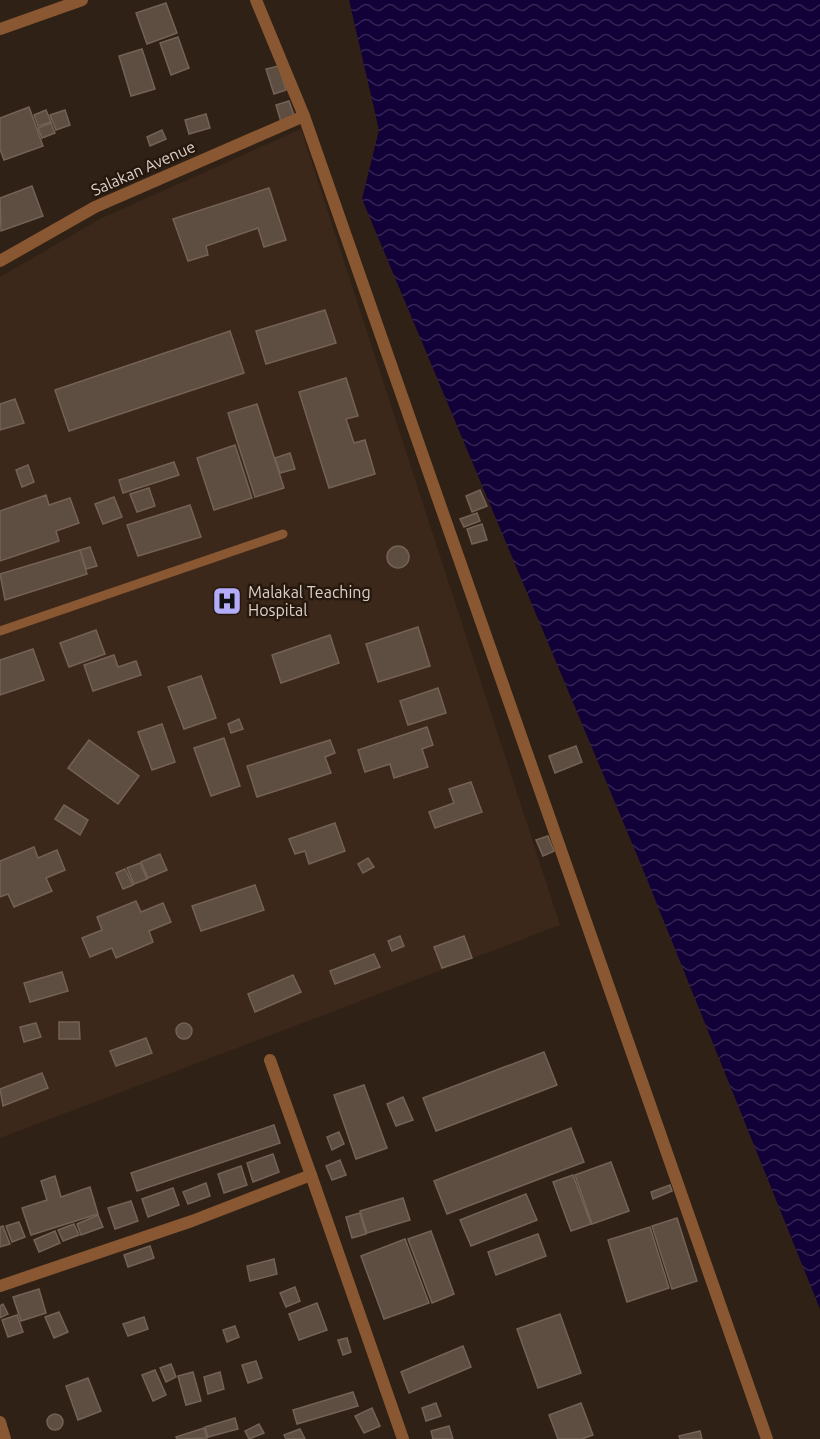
<svg xmlns="http://www.w3.org/2000/svg" width="820" height="1439" viewBox="0 0 820 1439" font-family="Ubuntu,sans-serif">
	<style>
		.built { fill: #3c281a }
		.water { fill: url(#water-waves) }
		.building { fill: #5e4d41; stroke: #746256; stroke-width: 1.5 }
		.lines { fill: none; stroke-linecap: round; stroke-linejoin: round }
		.service { stroke: #895832; stroke-width: 9 }
		.minor { stroke: #895832; stroke-width: 12 }
		.tertiary { stroke: #895832; stroke-width: 12 }
		.labels { text-anchor: middle; stroke-width: 5; stroke-linejoin: round; paint-order: stroke }
		.street-label { font-size: 16px; fill: #ddd2cb; stroke: #26180d }
		.poi-label { font-size: 16px; fill: #ddd2cb; stroke: #26180d; text-anchor: start }
	</style>
	<defs>
		<pattern id="water-waves" width="16" height="10" patternUnits="userSpaceOnUse" patternTransform="scale(1.5)"><rect width="16" height="10" fill="#120038"/><path d="M0 5q4-4 8 0t8 0" fill="none" stroke="#342453"/></pattern>
	</defs>
	<rect width="100%" height="100%" fill="#302116"/>
	<!-- built -->
	<path class="built" d="M301 129 560 925 0 1138V277L102 218Z"/>
	<!-- water -->
	<path class="water" d="M349 0H820V1309L642 867 362 199 379 130Z"/>
	<!-- building -->
	<g class="building">
		<path d="M166 3 177 33 147 44 136 13Z"/>
		<path d="M178 37 189 68 171 75 160 43Z"/>
		<path d="M142 49 155 89 131 96 119 56Z"/>
		<path d="M279 66 286 90 274 94 266 69Z"/>
		<path d="M289 101 295 118 281 122 276 105Z"/>
		<path d="M29 107 43 146 4 160 0 149V118Z"/>
		<path d="M46 110 51 122 38 126 34 115Z"/>
		<path d="M65 110 70 125 56 130 50 115Z"/>
		<path d="M206 114 210 128 189 134 185 120Z"/>
		<path d="M51 123 55 133 42 138 38 128Z"/>
		<path d="M162 130 166 139 150 146 147 137Z"/>
		<path d="M32 186 43 216 1 231 0 198Z"/>
		<path d="M269 188 286 240 264 247 258 228 206 246 208 255 188 261 173 219Z"/>
		<path d="M325 310 336 343 266 364 256 331Z"/>
		<path d="M230 331 244 373 69 431 55 390Z"/>
		<path d="M346 378 358 416 346 419 354 443 365 440 375 474 329 488 299 392Z"/>
		<path d="M15 399 24 423 0 430V404Z"/>
		<path d="M257 404 284 488 255 497 228 413Z"/>
		<path d="M235 445 252 498 214 510 197 458Z"/>
		<path d="M290 453 295 469 280 473 275 458Z"/>
		<path d="M174 462 179 475 123 493 119 480Z"/>
		<path d="M28 465 34 482 22 487 16 470Z"/>
		<path d="M149 488 155 506 137 512 130 494Z"/>
		<path d="M480 490 487 506 472 512 466 496Z"/>
		<path d="M46 495 49 505 70 498 79 523 56 531 59 541 0 561V511Z"/>
		<path d="M114 497 122 517 103 524 95 504Z"/>
		<path d="M190 505 201 537 138 556 127 525Z"/>
		<path d="M477 513 480 521 464 527 460 519Z"/>
		<path d="M482 524 487 540 472 544 467 529Z"/>
		<circle cx="398" cy="557" r="11"/>
		<path d="M90 547 97 566 86 569 80 550Z"/>
		<path d="M80 550 87 574 5 600 0 574Z"/>
		<path d="M418 627 430 666 378 682 366 644Z"/>
		<path d="M96 630 105 654 69 667 60 643Z"/>
		<path d="M330 635 339 663 281 683 272 655Z"/>
		<path d="M33 649 44 680 0 695V660Z"/>
		<path d="M114 655 118 667 136 661 141 675 93 691 84 665Z"/>
		<path d="M201 676 216 718 184 729 168 687Z"/>
		<path d="M438 688 446 713 408 725 400 701Z"/>
		<path d="M239 719 243 729 231 733 228 724Z"/>
		<path d="M162 724 175 762 152 770 138 732Z"/>
		<path d="M427 727 433 745 422 749 428 767 394 778 390 764 365 772 358 750Z"/>
		<path d="M224 738 240 786 211 796 194 748Z"/>
		<path d="M89 740 139 776 118 804 68 768Z"/>
		<path d="M330 740 335 753 325 757 331 773 257 797 247 766Z"/>
		<path d="M576 746 582 762 555 773 549 756Z"/>
		<path d="M471 782 482 812 435 828 429 812 454 803 449 789Z"/>
		<path d="M64 805 88 820 80 835 55 819Z"/>
		<path d="M335 823 345 851 309 864 305 851 295 854 289 839Z"/>
		<path d="M548 836 554 851 543 856 536 840Z"/>
		<path d="M34 847 38 858 57 850 65 870 46 878 52 891 14 907 8 894 0 897V861Z"/>
		<path d="M160 854 167 870 148 878 141 862Z"/>
		<path d="M368 858 374 867 363 873 358 864Z"/>
		<path d="M140 863 147 879 134 884 127 868Z"/>
		<path d="M125 869 133 885 123 889 116 873Z"/>
		<path d="M255 885 264 910 201 931 192 906Z"/>
		<path d="M136 901 141 912 163 903 171 922 149 931 153 942 116 958 112 948 90 957 82 938 102 930 97 917Z"/>
		<path d="M400 936 404 946 392 951 388 941Z"/>
		<path d="M464 936 472 958 442 968 434 947Z"/>
		<path d="M374 954 380 967 335 984 330 971Z"/>
		<path d="M62 972 68 991 30 1002 24 983Z"/>
		<path d="M293 975 301 992 255 1012 248 994Z"/>
		<path d="M59 1022H79L80 1039H59Z"/>
		<circle cx="184" cy="1031" r="8"/>
		<path d="M36 1023 41 1037 24 1042 20 1027Z"/>
		<path d="M146 1038 152 1053 116 1066 110 1051Z"/>
		<path d="M544 1052 557 1085 436 1131 423 1098Z"/>
		<path d="M42 1073 48 1088 3 1106 0 1089Z"/>
		<path d="M364 1085 387 1148 356 1159 334 1095Z"/>
		<path d="M403 1097 413 1120 396 1126 387 1104Z"/>
		<path d="M274 1125 280 1143 137 1191 131 1173Z"/>
		<path d="M571 1128 584 1162 447 1214 434 1181Z"/>
		<path d="M339 1132 344 1144 332 1150 327 1137Z"/>
		<path d="M273 1154 279 1172 253 1182 247 1163Z"/>
		<path d="M340 1160 346 1175 332 1180 326 1166Z"/>
		<path d="M611 1162 629 1211 592 1224 575 1175Z"/>
		<path d="M241 1166 247 1185 224 1193 218 1174Z"/>
		<path d="M573 1175 591 1224 571 1231 553 1182Z"/>
		<path d="M55 1176 61 1197 90 1187 98 1214 31 1235 22 1208 47 1200 41 1181Z"/>
		<path d="M206 1183 210 1196 188 1204 183 1192Z"/>
		<path d="M670 1185 672 1191 653 1199 651 1192Z"/>
		<path d="M173 1188 179 1205 148 1217 142 1199Z"/>
		<path d="M526 1194 537 1220 471 1246 460 1220Z"/>
		<path d="M403 1198 410 1220 367 1233 360 1211Z"/>
		<path d="M131 1201 138 1221 115 1229 108 1208Z"/>
		<path d="M360 1213 366 1234 352 1238 346 1217Z"/>
		<path d="M98 1215 103 1227 81 1235 77 1224Z"/>
		<path d="M677 1218 697 1281 672 1289 652 1226Z"/>
		<path d="M19 1222 25 1237 12 1242 6 1226Z"/>
		<path d="M74 1224 79 1235 63 1241 58 1230Z"/>
		<path d="M3 1226 10 1244 0 1247V1227Z"/>
		<path d="M650 1227 669 1288 627 1302 608 1240Z"/>
		<path d="M55 1231 60 1243 39 1252 34 1240Z"/>
		<path d="M431 1231 454 1294 432 1303 408 1239Z"/>
		<path d="M538 1234 546 1256 496 1275 488 1252Z"/>
		<path d="M405 1239 429 1303 384 1319 361 1256Z"/>
		<path d="M150 1246 154 1258 128 1267 124 1255Z"/>
		<path d="M274 1259 277 1274 250 1281 247 1266Z"/>
		<path d="M295 1287 300 1301 286 1307 280 1293Z"/>
		<path d="M39 1289 46 1313 21 1321 13 1297Z"/>
		<path d="M317 1303 327 1330 299 1340 289 1314Z"/>
		<path d="M3 1304 8 1314 0 1318V1306Z"/>
		<path d="M59 1312 68 1332 54 1338 45 1317Z"/>
		<path d="M560 1314 581 1373 538 1388 517 1329Z"/>
		<path d="M17 1315 23 1332 8 1337 2 1320Z"/>
		<path d="M144 1317 148 1329 128 1336 123 1324Z"/>
		<path d="M235 1326 239 1337 227 1342 223 1330Z"/>
		<path d="M347 1338 351 1352 343 1355 338 1340Z"/>
		<path d="M463 1346 471 1367 409 1393 401 1372Z"/>
		<path d="M256 1361 262 1378 248 1383 242 1365Z"/>
		<path d="M171 1364 176 1377 166 1382 160 1368Z"/>
		<path d="M155 1370 166 1395 153 1401 142 1375Z"/>
		<path d="M193 1372 201 1401 186 1405 178 1376Z"/>
		<path d="M220 1372 224 1389 208 1394 204 1377Z"/>
		<path d="M88 1378 101 1411 78 1420 66 1386Z"/>
		<path d="M353 1392 358 1406 297 1424 293 1410Z"/>
		<path d="M436 1403 441 1416 426 1421 422 1408Z"/>
		<path d="M581 1403 593 1435 582 1439H558L549 1415Z"/>
		<path d="M372 1408 380 1426 364 1433 355 1416Z"/>
		<circle cx="55" cy="1422" r="8"/>
		<path d="M235 1418 238 1429 208 1437 205 1427Z"/>
		<path d="M259 1424 264 1433 249 1439 245 1431Z"/>
		<path d="M449 1426 453 1439H433L431 1431Z"/>
		<path d="M204 1428 207 1438 177 1439 176 1437Z"/>
		<path d="M300 1429 305 1439H286L284 1435Z"/>
		<path d="M700 1431 702 1439H680L679 1436Z"/>
	</g>
	<g class="lines">
		<!-- service -->
		<path class="service" d="M0 631 283 534"/>
		<!-- minor -->
		<g class="minor">
			<path d="M256 0 304 116 767 1439"/>
			<path d="M0 29 82 0"/>
			<path d="M0 261 95 207 304 116"/>
			<path d="M311 1175 403 1439"/>
			<path d="M0 1286 192 1221 311 1175 270 1060"/>
		</g>
		<!-- tertiary -->
		<path class="tertiary" d="M0 1422 5 1439"/>
	</g>
	<!-- icons -->
	<defs>
		<g id="hospital-square" transform="scale(1.5)"><rect x="-9" y="-9" width="18" height="18" rx="4" fill="#b3adf9" stroke="#26180d"/><path d="M-5-5h3v3.5h4V-5h3V5h-3V1.5h-4V5h-3Z" fill="#111"/></g>
	</defs>
	<g fill-rule="evenodd">
		<use href="#hospital-square" x="227" y="601"/>
	</g>
	<g class="labels">
		<!-- street labels -->
		<g class="street-label">
			<text transform="translate(143 168) rotate(-24)" y="6">Salakan Avenue</text>
		</g>
		<!-- poi labels -->
		<g class="poi-label">
			<text x="248" y="598">Malakal Teaching<tspan x="248" dy="18">Hospital</tspan></text>
		</g>
	</g>
</svg>
